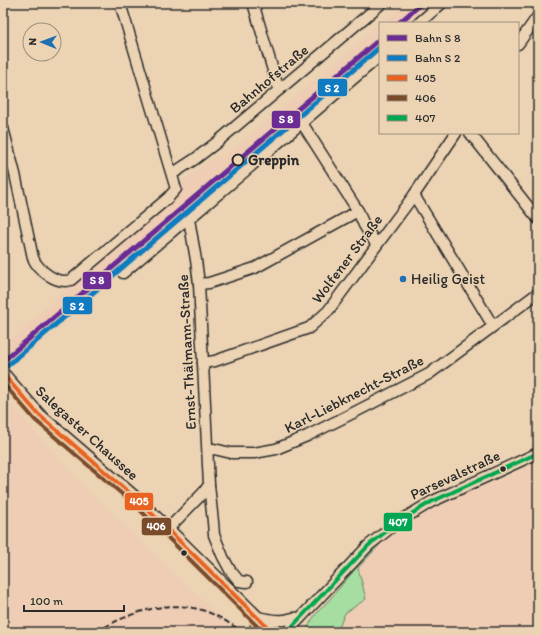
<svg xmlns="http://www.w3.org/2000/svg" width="541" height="635" viewBox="0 0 541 635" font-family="Itim,sans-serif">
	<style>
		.built { fill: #efccb4 }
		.green { fill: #a6dea2; stroke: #688466 }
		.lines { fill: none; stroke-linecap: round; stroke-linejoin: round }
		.minor-casing { stroke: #2b2b2b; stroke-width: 13 }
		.major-casing { stroke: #2b2b2b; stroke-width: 15 }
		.minor { stroke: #ebd3b3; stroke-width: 10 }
		.major { stroke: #ebd3b3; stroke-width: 12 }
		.rail { stroke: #2b2b2b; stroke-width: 2; stroke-dasharray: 6 3; stroke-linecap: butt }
		.bus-1-casing { stroke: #ebd3b3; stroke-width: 7 }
		.bus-2-casing { stroke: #ebd3b3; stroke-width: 7 }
		.bus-3-casing { stroke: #ebd3b3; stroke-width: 7 }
		.bus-1 { stroke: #e86222; stroke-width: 4 }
		.bus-2 { stroke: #7a4b2a; stroke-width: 4 }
		.bus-3 { stroke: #00a651; stroke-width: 4 }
		.rail-1-casing { stroke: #ebd3b3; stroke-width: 8 }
		.rail-2-casing { stroke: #ebd3b3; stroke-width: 8 }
		.rail-1 { stroke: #6b2c94; stroke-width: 5 }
		.rail-2 { stroke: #107bc0; stroke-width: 5 }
		.stop-dot { fill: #ebd3b3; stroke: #2b2b2b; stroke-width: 2 }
		.poi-dot { fill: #1f6fb2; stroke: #ebd3b3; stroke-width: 1.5 }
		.bus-dot { fill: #2b2b2b; stroke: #ebd3b3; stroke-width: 1.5 }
		.labels { text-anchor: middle; stroke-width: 3; stroke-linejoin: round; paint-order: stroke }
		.street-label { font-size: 15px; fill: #2b2b2b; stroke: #ebd3b3 }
		.stop-label { font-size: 15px; font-weight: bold; fill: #2b2b2b; stroke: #ebd3b3; text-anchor: start }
		.poi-label { font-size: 15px; fill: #2b2b2b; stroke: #ebd3b3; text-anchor: start }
		.line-badge { stroke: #ebd3b3; stroke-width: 1.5 }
		.badge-label { font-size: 11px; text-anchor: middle; font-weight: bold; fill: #fff }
	</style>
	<rect width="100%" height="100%" fill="#ebd3b3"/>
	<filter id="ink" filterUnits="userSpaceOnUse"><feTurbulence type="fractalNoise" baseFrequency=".025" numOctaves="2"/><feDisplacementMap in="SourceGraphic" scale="8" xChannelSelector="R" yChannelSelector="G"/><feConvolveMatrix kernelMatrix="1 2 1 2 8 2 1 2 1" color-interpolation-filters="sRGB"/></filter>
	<g filter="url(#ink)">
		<!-- built -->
		<g class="built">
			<path d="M406 3H432L409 23H383Z"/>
			<path d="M380 25V48L320 100 316 108 9 364 3 357V347L69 288 181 193 183 181 217 156 222 159Z"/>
			<path d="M3 396 78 481 235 632H3Z"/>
			<path d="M538 460V632H337L345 613 366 599 358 568 385 539 423 513 475 489 501 480Z"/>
		</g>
		<!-- green -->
		<path class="green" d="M385 539 358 568 366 599 345 613 337 632H307C309 619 321 609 330 599 348 578 364 557 385 539Z"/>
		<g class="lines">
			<!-- minor casing -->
			<g class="minor-casing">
				<g id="minor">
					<path d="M253 3 277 84 280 89"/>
					<path d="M419 23 442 3"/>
					<path d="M518 44 538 16"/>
					<path d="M302 123 358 211 364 225 376 244"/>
					<path d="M3 128 15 174 33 258C38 270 57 285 71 280L168 198 176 189 120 3"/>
					<path d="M470 133 538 219"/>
					<path d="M172 174 195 159 216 143 382 3"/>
					<path d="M414 195 493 326"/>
					<path d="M189 219 196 260 199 284 209 485 213 522 214 535 223 557 230 570 239 581 247 582"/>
					<path d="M123 273 182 223 189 219 380 56"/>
					<path d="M199 284 209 283 255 268 358 211"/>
					<path d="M203 363 215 361 309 328 328 311 414 195 456 133"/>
					<path d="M208 450 214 449 231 453H254L276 449 307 436 357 411 429 374 538 293"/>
					<path d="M168 529 203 493 209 485"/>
					<path d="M258 632 256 625 257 617C266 619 276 621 284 620 291 619 292 617 300 618"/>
					<path d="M287 632 369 545 398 522 431 502 538 453"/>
				</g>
			</g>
			<!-- major casing -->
			<g class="major-casing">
				<path id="major" d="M3 374 39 415 140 502 272 632"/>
			</g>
			<!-- minor -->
			<use href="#minor" class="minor"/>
			<!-- major -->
			<use href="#major" class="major"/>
			<!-- rail -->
			<path class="rail" d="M97 632C123 615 162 601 193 608 212 611 227 622 243 632"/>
			<!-- bus-1 casing -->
			<g class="bus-1-casing">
				<path id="bus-1" d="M3 374 39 415 140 502 272 632"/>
			</g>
			<!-- bus-2 casing -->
			<g class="bus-2-casing">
				<path id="bus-2" d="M3 383 35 420 136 506 263 632"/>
			</g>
			<!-- bus-3 casing -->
			<g class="bus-3-casing">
				<path id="bus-3" d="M287 632 369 545 398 522 431 502 538 453"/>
			</g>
			<!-- bus-1 -->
			<use href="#bus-1" class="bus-1"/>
			<!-- bus-2 -->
			<use href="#bus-2" class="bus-2"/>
			<!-- bus-3 -->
			<use href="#bus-3" class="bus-3"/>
			<!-- rail-1 casing -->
			<g class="rail-1-casing">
				<g id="rail-1">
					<path d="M399 23 422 3"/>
					<path d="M3 361 380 39"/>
				</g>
			</g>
			<!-- rail-2 casing -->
			<g class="rail-2-casing">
				<path id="rail-2" d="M7 366 380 47"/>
			</g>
			<!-- rail-1 -->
			<use href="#rail-1" class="rail-1"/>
			<!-- rail-2 -->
			<use href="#rail-2" class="rail-2"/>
		</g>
	</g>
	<!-- markers -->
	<circle class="stop-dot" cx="238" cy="160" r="5.5"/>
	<circle class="poi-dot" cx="403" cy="279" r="4"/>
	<g class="bus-dot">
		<circle cx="503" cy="469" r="3.5"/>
		<circle cx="184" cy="553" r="3.5"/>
	</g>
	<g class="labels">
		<!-- street labels -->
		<g class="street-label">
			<text transform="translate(269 79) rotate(-40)" y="5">Bahnhofstraße</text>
			<text transform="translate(347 259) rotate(-53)" y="5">Wolfener Straße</text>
			<text transform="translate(187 352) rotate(-93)" y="5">Ernst-Thälmann-Straße</text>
			<text transform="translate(354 394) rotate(-27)" y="5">Karl-Liebknecht-Straße</text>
			<text transform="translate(87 433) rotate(42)" y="5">Salegaster Chaussee</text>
			<text transform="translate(455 475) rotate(-25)" y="5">Parsevalstraße</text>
		</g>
		<!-- stop labels -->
		<g class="stop-label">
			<text x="248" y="165">Greppin</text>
		</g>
		<!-- poi labels -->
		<g class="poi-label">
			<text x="411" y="284">Heilig Geist</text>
		</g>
	</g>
	<g class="line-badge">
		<rect x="317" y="78" width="31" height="19" rx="4" fill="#107bc0"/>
		<rect x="271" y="110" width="30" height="19" rx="4" fill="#6b2c94"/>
		<rect x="82" y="271" width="30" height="19" rx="4" fill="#6b2c94"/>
		<rect x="62" y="296" width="31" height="19" rx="4" fill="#107bc0"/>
		<rect x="124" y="492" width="30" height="19" rx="4" fill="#e86222"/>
		<rect x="383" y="512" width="30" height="20" rx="4" fill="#00a651"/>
		<rect x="141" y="517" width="31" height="19" rx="4" fill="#7a4b2a"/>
	</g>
	<g class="badge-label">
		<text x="332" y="92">S 2</text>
		<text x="286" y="123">S 8</text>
		<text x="97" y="284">S 8</text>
		<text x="77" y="310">S 2</text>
		<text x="139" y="505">405</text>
		<text x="398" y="526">407</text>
		<text x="156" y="530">406</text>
	</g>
	<!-- margin -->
	<rect width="541" height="635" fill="none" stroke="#ebd3b3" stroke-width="16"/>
	<rect x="8" y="8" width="525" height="619" fill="none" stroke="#2b2b2b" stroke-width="1.5" filter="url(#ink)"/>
	<!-- legend -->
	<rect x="379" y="22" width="140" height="112" fill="#ebd3b3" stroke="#9e907d"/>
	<rect x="387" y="35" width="20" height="6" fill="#6b2c94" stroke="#9e907d"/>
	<text x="415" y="42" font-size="12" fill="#2b2b2b">Bahn S 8</text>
	<rect x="387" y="55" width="20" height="6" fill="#107bc0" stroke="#9e907d"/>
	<text x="415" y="62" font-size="12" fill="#2b2b2b">Bahn S 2</text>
	<rect x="387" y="75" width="20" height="6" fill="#e86222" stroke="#9e907d"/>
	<text x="415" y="82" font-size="12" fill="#2b2b2b">405</text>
	<rect x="387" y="95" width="20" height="6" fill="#7a4b2a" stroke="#9e907d"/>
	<text x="415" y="102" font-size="12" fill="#2b2b2b">406</text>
	<rect x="387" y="115" width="20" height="6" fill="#00a651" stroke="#9e907d"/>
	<text x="415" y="122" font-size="12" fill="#2b2b2b">407</text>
	<!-- north arrow -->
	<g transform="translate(42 42) rotate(271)"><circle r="19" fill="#ebd3b3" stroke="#9e907d"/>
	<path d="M0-3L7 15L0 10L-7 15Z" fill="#1f6fb2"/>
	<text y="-6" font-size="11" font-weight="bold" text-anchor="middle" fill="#2b2b2b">N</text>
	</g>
	<!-- scale -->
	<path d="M24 605v6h100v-6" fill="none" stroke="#2b2b2b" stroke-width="2"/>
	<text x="30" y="605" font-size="12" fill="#2b2b2b" stroke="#ebd3b3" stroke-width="3" paint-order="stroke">100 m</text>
</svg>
